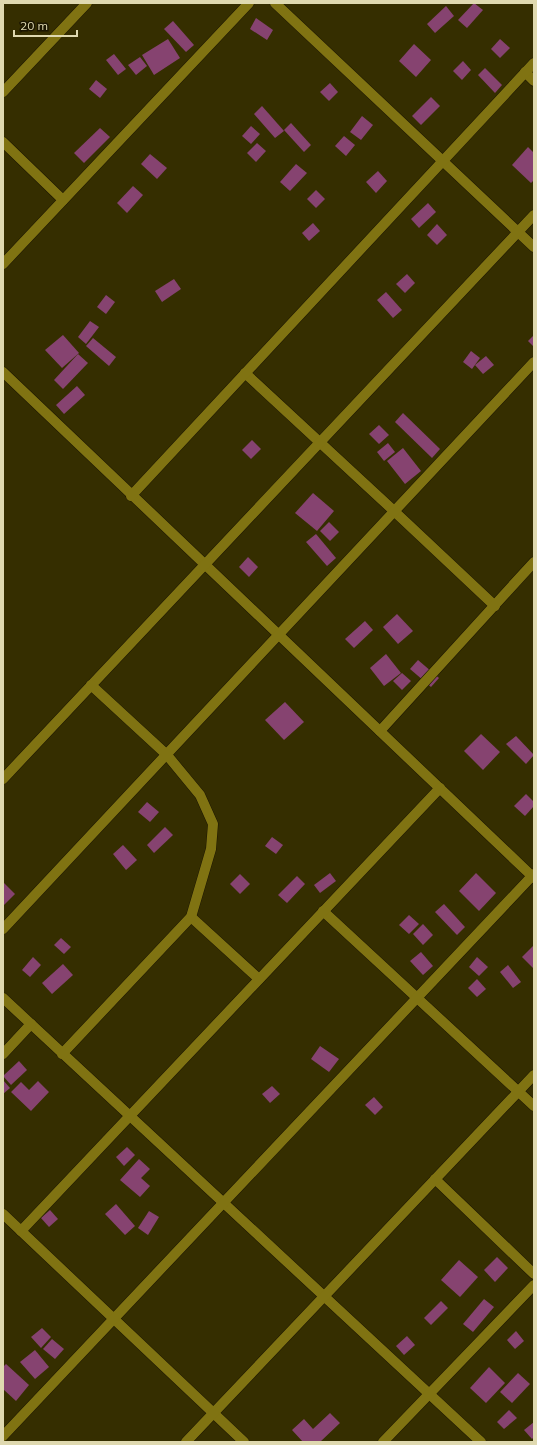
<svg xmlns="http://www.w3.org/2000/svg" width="537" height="1445" viewBox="0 0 537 1445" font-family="Mulish,sans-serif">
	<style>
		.building { fill: #864370 }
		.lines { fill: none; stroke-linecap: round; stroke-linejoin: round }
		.minor-casing { stroke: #1b1600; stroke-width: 11 }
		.minor { stroke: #807312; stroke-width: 10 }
	</style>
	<rect width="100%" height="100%" fill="#352e00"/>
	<!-- building -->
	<g class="building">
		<path d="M474 3 483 10 467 28 458 20Z"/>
		<path d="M446 6 454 16 435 33 427 24Z"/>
		<path d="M256 18 273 30 267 40 250 29Z"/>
		<path d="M173 21 194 45 186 52 164 29Z"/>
		<path d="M168 39 180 58 154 75 142 55Z"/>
		<path d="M500 39 510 48 500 58 491 49Z"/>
		<path d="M414 44 431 60 416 77 399 61Z"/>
		<path d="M114 54 126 69 118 75 106 60Z"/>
		<path d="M140 57 147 66 136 75 128 65Z"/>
		<path d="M463 61 471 70 462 80 453 71Z"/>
		<path d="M485 68 502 85 495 93 478 75Z"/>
		<path d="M96 80 107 89 100 98 89 89Z"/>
		<path d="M330 83 338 92 329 101 320 92Z"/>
		<path d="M431 97 440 106 421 125 412 116Z"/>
		<path d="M262 106 284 131 275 138 254 114Z"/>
		<path d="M362 116 373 125 361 140 350 132Z"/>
		<path d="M291 123 311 145 304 152 284 130Z"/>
		<path d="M251 126 260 134 251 144 242 136Z"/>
		<path d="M100 128 110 137 84 163 74 153Z"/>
		<path d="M344 136 355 145 346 156 335 146Z"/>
		<path d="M257 143 266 151 256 162 247 153Z"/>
		<path d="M528 147 534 153V180L531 183 512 165Z"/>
		<path d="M150 154 167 168 157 179 141 164Z"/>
		<path d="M296 164 307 173 290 191 280 182Z"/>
		<path d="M378 171 387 181 376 193 366 182Z"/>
		<path d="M133 186 143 195 127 213 117 203Z"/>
		<path d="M316 190 325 199 316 208 307 199Z"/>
		<path d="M428 203 436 212 419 228 411 219Z"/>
		<path d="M313 223 320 231 309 241 302 233Z"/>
		<path d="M437 224 447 235 437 245 427 235Z"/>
		<path d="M407 274 415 283 405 293 396 284Z"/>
		<path d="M174 279 181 289 162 302 155 291Z"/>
		<path d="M386 292 402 310 393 318 377 300Z"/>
		<path d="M106 295 115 302 106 314 97 307Z"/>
		<path d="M90 321 99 327 86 344 78 337Z"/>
		<path d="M63 335 79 353 62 368 45 350Z"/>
		<path d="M534 335V347L528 341Z"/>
		<path d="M93 338 116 357 109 366 86 346Z"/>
		<path d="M471 351 480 358 472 369 463 362Z"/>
		<path d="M78 354 88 363 63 389 54 380Z"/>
		<path d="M486 356 494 365 483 374 475 365Z"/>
		<path d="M77 386 85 395 64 414 56 405Z"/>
		<path d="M403 413 440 449 432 458 395 422Z"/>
		<path d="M379 425 389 435 379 444 369 434Z"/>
		<path d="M252 440 261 449 251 459 242 450Z"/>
		<path d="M388 443 395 452 384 461 377 452Z"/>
		<path d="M403 448 421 471 405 484 387 461Z"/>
		<path d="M313 493 334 511 317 531 295 513Z"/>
		<path d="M329 522 339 532 330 541 320 531Z"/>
		<path d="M316 534 336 558 327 566 306 542Z"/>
		<path d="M248 557 258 567 249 577 239 567Z"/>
		<path d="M397 614 413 631 398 644 383 627Z"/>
		<path d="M365 621 373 630 354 648 345 639Z"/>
		<path d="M386 654 401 673 384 686 370 668Z"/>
		<path d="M418 660 439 678 431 687 410 669Z"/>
		<path d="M402 673 411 681 402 690 393 681Z"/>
		<path d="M285 702 304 722 284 740 265 720Z"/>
		<path d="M481 734 500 752 483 770 464 751Z"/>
		<path d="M516 736 534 755 526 764 506 744Z"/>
		<path d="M526 794 534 802V806L525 816 514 806Z"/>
		<path d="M147 802 159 812 150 822 138 812Z"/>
		<path d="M165 827 173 835 154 853 147 845Z"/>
		<path d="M272 837 283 845 276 854 265 846Z"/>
		<path d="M123 845 137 860 126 870 113 854Z"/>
		<path d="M330 873 336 881 320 893 314 885Z"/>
		<path d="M476 873 496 893 479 911 459 891Z"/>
		<path d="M240 874 250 884 240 894 230 884Z"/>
		<path d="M297 876 305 884 287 903 278 895Z"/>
		<path d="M3 882 15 894 3 906Z"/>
		<path d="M444 904 465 927 457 935 435 912Z"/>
		<path d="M409 915 419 924 409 934 399 925Z"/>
		<path d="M423 924 433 935 423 945 413 934Z"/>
		<path d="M61 938 71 947 64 954 54 945Z"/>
		<path d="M534 945V969L522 957Z"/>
		<path d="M421 952 433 966 423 975 410 961Z"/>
		<path d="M33 957 41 965 30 977 22 970Z"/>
		<path d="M477 957 488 967 479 976 469 967Z"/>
		<path d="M63 964 73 975 52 994 42 983Z"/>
		<path d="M508 965 521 982 513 988 500 972Z"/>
		<path d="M477 979 486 989 477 997 468 988Z"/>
		<path d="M320 1046 339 1059 329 1072 311 1059Z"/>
		<path d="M19 1061 27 1070 11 1085 3 1076Z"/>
		<path d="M3 1080 10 1088 3 1094Z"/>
		<path d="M38 1081 49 1092 31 1111 11 1092 21 1082 29 1090Z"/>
		<path d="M272 1086 280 1094 270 1103 262 1094Z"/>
		<path d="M374 1097 383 1107 375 1115 365 1105Z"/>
		<path d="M127 1147 135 1155 124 1166 116 1157Z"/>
		<path d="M139 1159 150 1169 141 1178 150 1186 140 1197 120 1180Z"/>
		<path d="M116 1204 135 1226 125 1235 105 1214Z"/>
		<path d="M50 1210 58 1219 49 1227 41 1218Z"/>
		<path d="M149 1211 159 1217 148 1235 138 1228Z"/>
		<path d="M497 1257 508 1268 495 1282 484 1270Z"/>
		<path d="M459 1260 478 1277 460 1297 441 1280Z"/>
		<path d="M484 1299 494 1307 473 1332 463 1324Z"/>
		<path d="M441 1301 448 1308 431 1325 424 1318Z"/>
		<path d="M42 1328 51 1337 41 1348 31 1337Z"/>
		<path d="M516 1331 524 1341 515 1349 507 1340Z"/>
		<path d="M407 1336 415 1345 404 1355 396 1346Z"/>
		<path d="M52 1339 64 1349 55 1359 43 1349Z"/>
		<path d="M35 1350 49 1367 35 1379 20 1362Z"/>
		<path d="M6 1364 29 1385 16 1401 3 1389V1367Z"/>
		<path d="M489 1367 505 1383 486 1403 470 1388Z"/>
		<path d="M518 1373 530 1384 512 1403 500 1392Z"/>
		<path d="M509 1410 517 1418 504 1429 497 1422Z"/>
		<path d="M330 1413 340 1423 320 1442H303L292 1430 304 1419 313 1429Z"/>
		<path d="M534 1422V1437L532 1439 524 1430Z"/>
	</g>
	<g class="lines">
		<!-- minor casing -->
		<g class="minor-casing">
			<g id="minor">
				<path d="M275 3 534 247"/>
				<path d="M525 72 534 81"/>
				<path d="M3 92 87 3"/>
				<path d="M3 142 63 200"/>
				<path d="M3 264 249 3"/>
				<path d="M3 372 534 878"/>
				<path d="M245 373 394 511 495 606"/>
				<path d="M131 496 534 63"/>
				<path d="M380 731 534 562"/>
				<path d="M3 779 534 215"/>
				<path d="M323 911 534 1106"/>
				<path d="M191 917 259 979"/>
				<path d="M3 929 534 362"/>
				<path d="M3 998 481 1442"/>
				<path d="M3 1054 31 1024"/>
				<path d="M62 1054 191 917 211 849 213 824 200 795 167 755 91 685"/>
				<path d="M435 1179 534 1274"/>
				<path d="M3 1214 244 1442"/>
				<path d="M21 1231 440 788"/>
				<path d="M3 1436 534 874"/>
				<path d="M186 1442 534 1075"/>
				<path d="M383 1442 534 1285"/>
			</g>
		</g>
		<!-- minor -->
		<use href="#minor" class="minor"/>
	</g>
	<!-- border -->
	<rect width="537" height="1445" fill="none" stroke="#dfd9b0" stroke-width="8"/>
	<!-- scale -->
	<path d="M14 30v6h63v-6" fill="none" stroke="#dfd9b0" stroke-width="2"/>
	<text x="20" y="30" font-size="12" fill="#dfd9b0" stroke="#1b1600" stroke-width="3" paint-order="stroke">20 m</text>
</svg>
